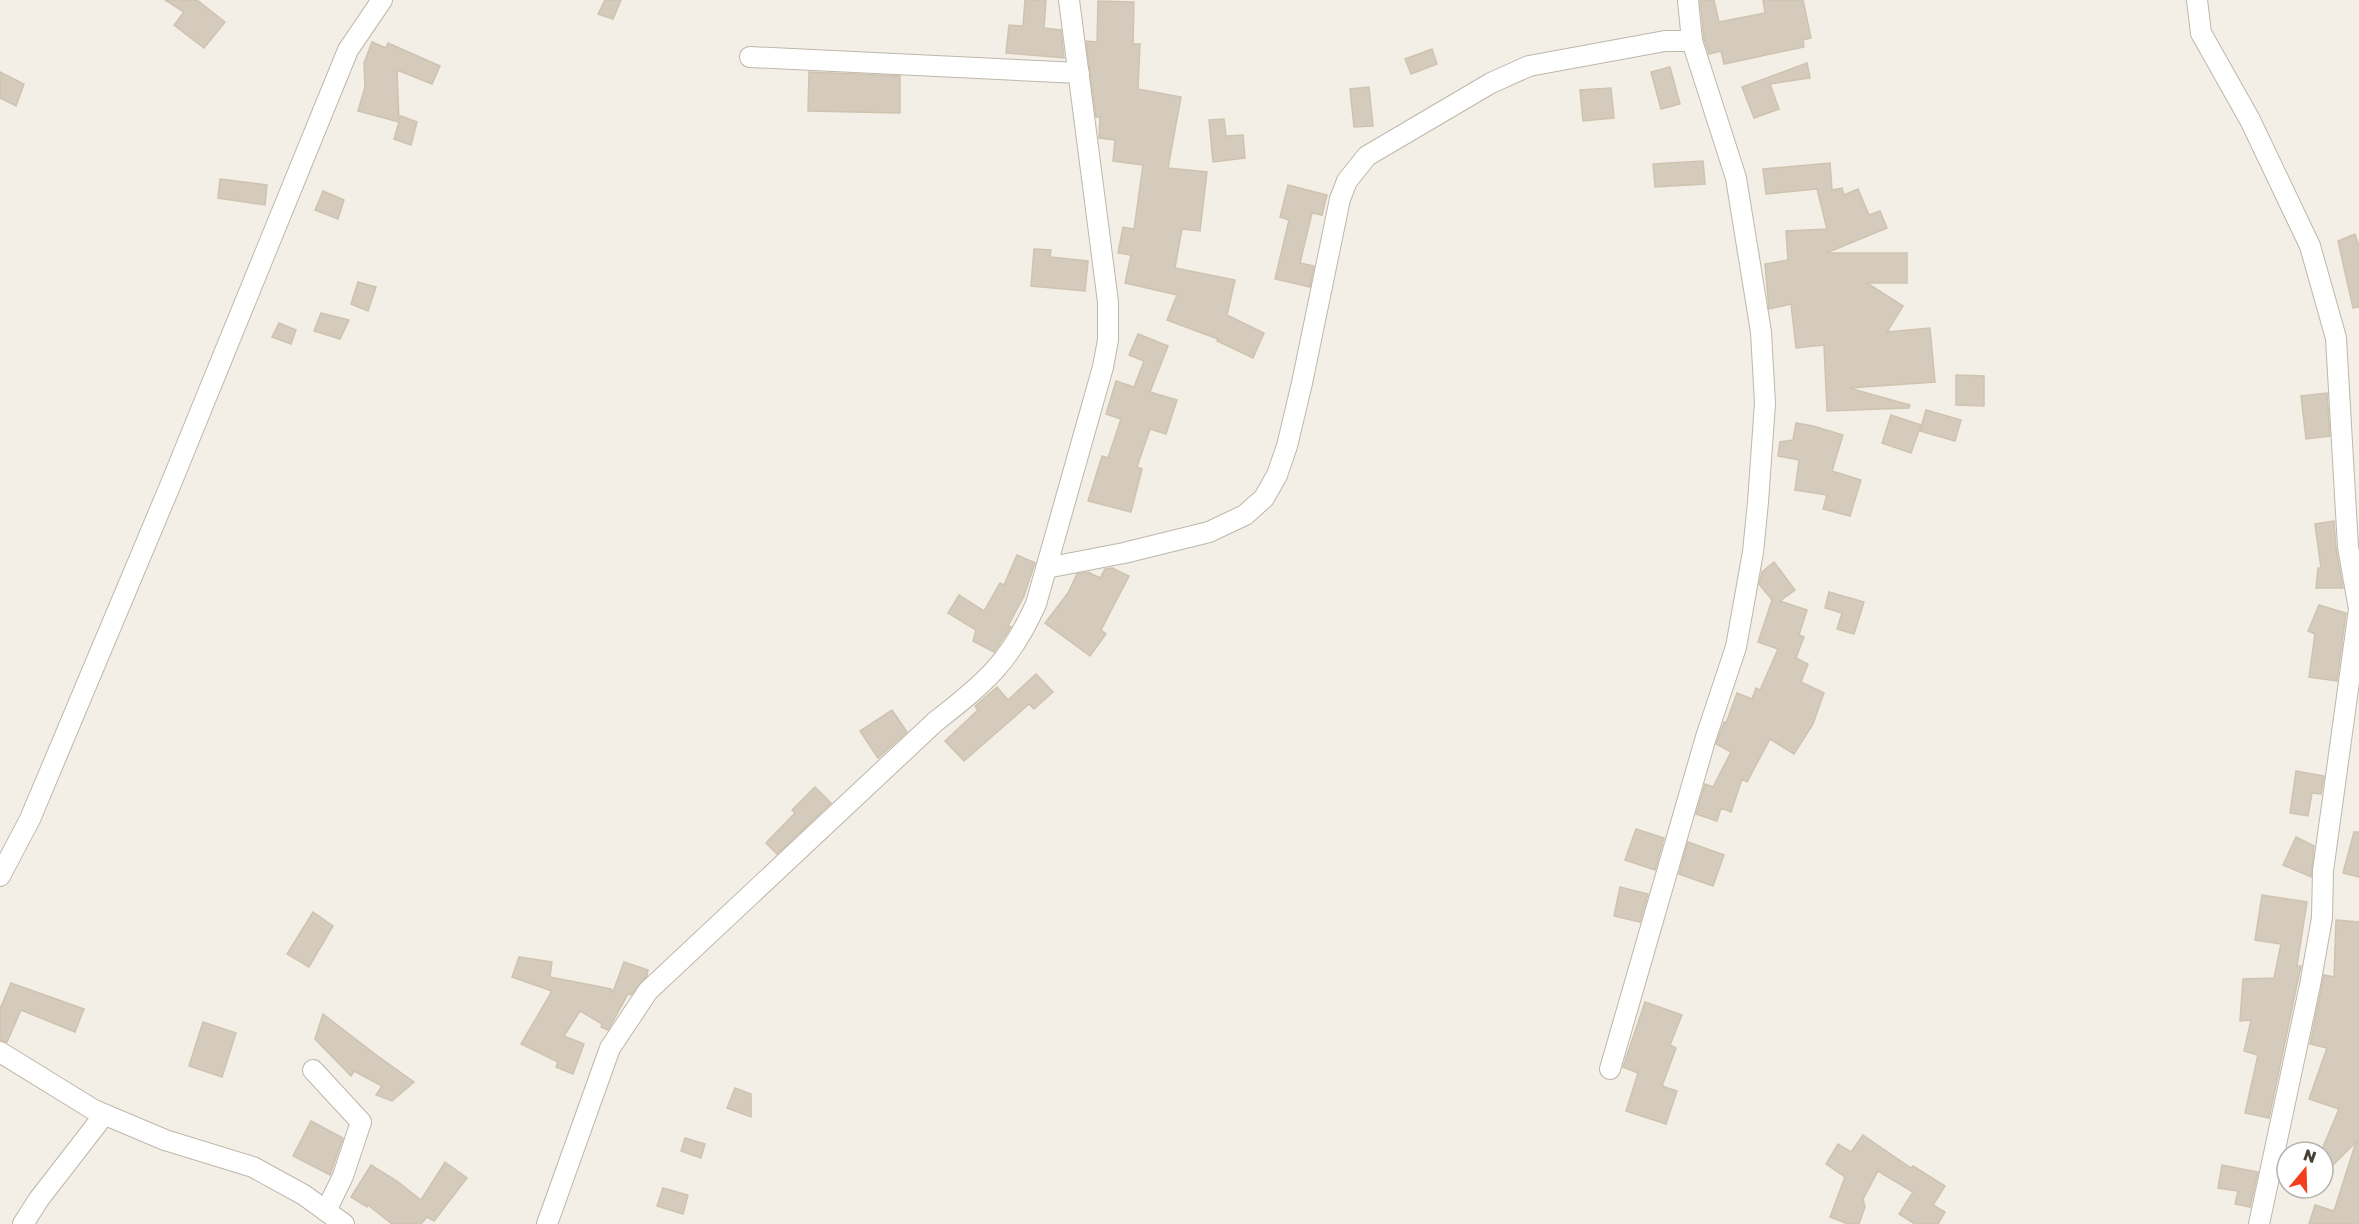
<svg xmlns="http://www.w3.org/2000/svg" width="2359" height="1224" viewBox="0 0 2359 1224" font-family="'Golos Text',sans-serif">
	<style>
		.building { fill: #d4cbbd; stroke: #cfc3b0; stroke-width: 1.5 }
		.lines { fill: none; stroke-linecap: round; stroke-linejoin: round }
		.minor-casing { stroke: #beb7aa; stroke-width: 22 }
		.minor { stroke: #fff; stroke-width: 20 }
	</style>
	<rect width="100%" height="100%" fill="#f3efe7"/>
	<!-- building -->
	<g class="building">
		<path d="M165 0H197L225 22 204 48 174 25 184 12Z"/>
		<path d="M605 0H621L613 19 598 14Z"/>
		<path d="M1025 0H1046L1044 28 1061 30 1064 58 1006 53 1009 25 1023 26Z"/>
		<path d="M1700 0H1714L1719 22 1765 13 1763 0H1803L1811 38 1803 40 1804 47 1724 64 1721 51 1709 54 1704 39Z"/>
		<path d="M1098 1 1134 2 1133 44H1140L1138 89 1181 97 1168 168 1207 172 1200 231 1182 229 1175 268 1235 280 1227 315 1264 333 1253 358 1217 341 1218 339 1167 320 1177 295 1125 283 1131 255 1118 253 1123 227 1134 229 1143 165 1113 161 1115 140 1099 138 1100 117H1096L1086 41 1097 42Z"/>
		<path d="M372 42 386 48 388 43 440 66 432 84 397 70 399 120 401 116 417 122 411 145 394 139 399 122 358 111 365 87 364 63Z"/>
		<path d="M1432 49 1437 64 1411 74 1405 59Z"/>
		<path d="M1807 63 1810 78 1770 84 1779 109 1754 118 1742 87Z"/>
		<path d="M1670 67 1680 104 1661 109 1651 72Z"/>
		<path d="M0 72 24 84 16 106 0 98Z"/>
		<path d="M809 72 900 76V113L808 111Z"/>
		<path d="M1369 87 1373 126 1354 127 1350 89Z"/>
		<path d="M1611 88 1614 118 1583 121 1580 90Z"/>
		<path d="M1224 119 1226 136 1243 135 1245 158 1213 162 1209 120Z"/>
		<path d="M1703 161 1705 184 1655 187 1653 164Z"/>
		<path d="M1830 163 1832 190 1842 188 1844 195 1858 189 1869 215 1880 211 1887 228 1826 253H1907V283H1867L1903 306 1887 332 1930 328 1935 382 1849 388 1910 405 1909 408 1827 411 1824 345 1796 348 1791 304 1769 309 1765 264 1788 260 1786 231 1827 229 1817 189 1766 194 1763 169Z"/>
		<path d="M220 179 267 185 265 205 218 198Z"/>
		<path d="M1288 185 1327 195 1322 215 1312 213 1300 263 1314 266 1310 287 1275 279 1289 220 1280 217Z"/>
		<path d="M323 191 344 200 338 219 315 210Z"/>
		<path d="M2355 234 2359 246V307L2353 308 2338 241Z"/>
		<path d="M1034 249 1051 250 1050 257 1088 261 1085 291 1031 286Z"/>
		<path d="M358 282 376 287 368 311 351 304Z"/>
		<path d="M321 313 349 320 340 339 314 331Z"/>
		<path d="M279 323 296 330 291 344 272 337Z"/>
		<path d="M1138 334 1168 346 1150 392 1177 400 1166 434 1150 429 1137 467 1142 469 1131 512 1088 501 1102 456 1108 458 1121 419 1106 414 1116 381 1134 387 1144 361 1129 355Z"/>
		<path d="M1956 375 1984 376V406L1956 405Z"/>
		<path d="M2327 393 2330 436 2306 439 2301 396Z"/>
		<path d="M1926 410 1961 420 1955 441 1920 431Z"/>
		<path d="M1891 415 1921 425 1911 453 1882 443Z"/>
		<path d="M1796 423 1813 426 1843 435 1832 471 1861 480 1850 516 1823 509 1827 495 1795 490 1799 460 1778 456 1780 442 1793 440Z"/>
		<path d="M2334 521 2336 549 2343 588H2316L2318 568H2321L2315 524Z"/>
		<path d="M1017 555 1035 563 1024 596 1008 626 1011 627 994 652 973 641 976 630 948 613 959 595 984 611 1000 583 1004 585Z"/>
		<path d="M1774 562 1795 590 1780 601 1807 610 1799 635 1804 637 1796 658 1808 664 1801 682 1824 693 1813 724 1794 754 1770 739 1747 782 1742 779 1731 812 1721 808 1717 821 1696 814 1705 784 1713 787 1731 752 1716 744 1724 722 1726 723 1737 693 1752 699 1756 688 1760 690 1778 649 1758 642 1772 600 1759 584 1762 572Z"/>
		<path d="M1112 568 1129 576 1101 630 1106 634 1090 656 1045 623 1068 593 1077 574 1088 572 1100 578 1105 569Z"/>
		<path d="M1829 592 1864 602 1854 634 1837 629 1842 613 1825 608Z"/>
		<path d="M2319 605 2346 613 2337 681 2309 677 2315 634 2308 631Z"/>
		<path d="M1036 674 1053 692 1034 709 1029 704 964 761 945 741 978 710 975 706 997 687 1008 700Z"/>
		<path d="M892 710 907 732 878 758 860 731Z"/>
		<path d="M2296 771 2324 776 2321 794 2312 793 2308 816 2290 813Z"/>
		<path d="M815 787 831 803 777 854 766 843 795 813 792 810Z"/>
		<path d="M1636 829 1664 838 1655 870 1625 860Z"/>
		<path d="M2354 832H2359V877L2343 873Z"/>
		<path d="M2296 837 2314 846 2311 877 2283 865Z"/>
		<path d="M1688 842 1724 855 1713 886 1679 874Z"/>
		<path d="M1620 887 1648 894 1640 922 1614 916Z"/>
		<path d="M2262 895 2307 902 2297 966H2301L2269 1118 2245 1113 2258 1055 2244 1051 2251 1020 2240 1021 2243 979 2274 978 2281 944 2255 940Z"/>
		<path d="M313 912 333 926 309 967 287 954Z"/>
		<path d="M2336 920 2359 922V1139L2356 1142H2359V1224H2309L2315 1205 2334 1211 2356 1142 2323 1175V1147L2339 1109 2309 1099 2327 1048 2310 1044 2324 975 2334 977Z"/>
		<path d="M519 957 552 962 550 977 611 989 613 992 624 962 648 970 647 976 631 995 628 994 608 1030 601 1027 602 1024 580 1011 564 1036 584 1044 573 1074 556 1067 558 1062 521 1044 552 991 512 977Z"/>
		<path d="M11 983 84 1009 75 1032 21 1010 7 1042 0 1040V1009Z"/>
		<path d="M1645 1002 1682 1015 1670 1045 1676 1048 1662 1086 1677 1091 1666 1124 1626 1111 1638 1073 1623 1067Z"/>
		<path d="M323 1014 375 1054 414 1082 392 1101 376 1095 382 1086 354 1071 351 1076 315 1039Z"/>
		<path d="M203 1022 236 1033 222 1077 189 1066Z"/>
		<path d="M735 1088 751 1094V1117L727 1108Z"/>
		<path d="M311 1121 343 1138 330 1175 293 1156Z"/>
		<path d="M1863 1135 1911 1168 1913 1166 1945 1186 1933 1205 1945 1212 1938 1224H1915L1899 1214 1913 1192 1878 1171 1863 1199 1865 1207 1859 1224H1848L1830 1217 1845 1177 1826 1164 1838 1144 1851 1152Z"/>
		<path d="M685 1138 705 1144 701 1158 681 1151Z"/>
		<path d="M445 1162 467 1178 434 1221 427 1217 421 1224H392L368 1205 367 1207 351 1197 371 1165 397 1181 421 1200Z"/>
		<path d="M2222 1165 2258 1172 2250 1207 2235 1204 2238 1191 2218 1188Z"/>
		<path d="M663 1188 688 1195 683 1214 657 1206Z"/>
	</g>
	<g class="lines">
		<!-- minor casing -->
		<g class="minor-casing">
			<g id="minor">
				<path d="M1688 0 1692 41"/>
				<path d="M2197 0 2201 33 2250 120 2310 246 2336 338 2348 547 2359 609 2323 871 2322 918 2310 985 2259 1224"/>
				<path d="M750 57 1079 73"/>
				<path d="M1046 568 1124 553 1209 532 1245 515 1264 498 1277 475 1287 446 1302 383 1340 199 1347 181 1367 156 1491 83 1529 66 1665 41H1692L1736 178 1761 332 1765 403 1758 502 1753 552 1736 647 1706 737 1610 1069"/>
				<path d="M0 876 30 819 170 486 348 50 382 0"/>
				<path d="M0 1052 94 1110 165 1140 253 1167 304 1195 344 1224"/>
				<path d="M313 1070 361 1122 343 1176 326 1211"/>
				<path d="M23 1224 39 1199 104 1115"/>
				<path d="M547 1224 610 1048 648 991 935 722C985 683 1010 662 1036 604L1103 367 1108 340V302L1069 0"/>
			</g>
		</g>
		<!-- minor -->
		<use href="#minor" class="minor"/>
	</g>
	<!-- north arrow -->
	<g transform="translate(2305 1170) rotate(19)"><circle r="28" fill="#ffffff" stroke="#b5b3af" stroke-width="1.5"/>
	<path d="M0-4.5L10 22L0 15L-10 22Z" fill="#f43d1d"/>
	<text y="-9" font-size="16" font-weight="bold" text-anchor="middle" fill="#464036">N</text>
	</g>
</svg>
